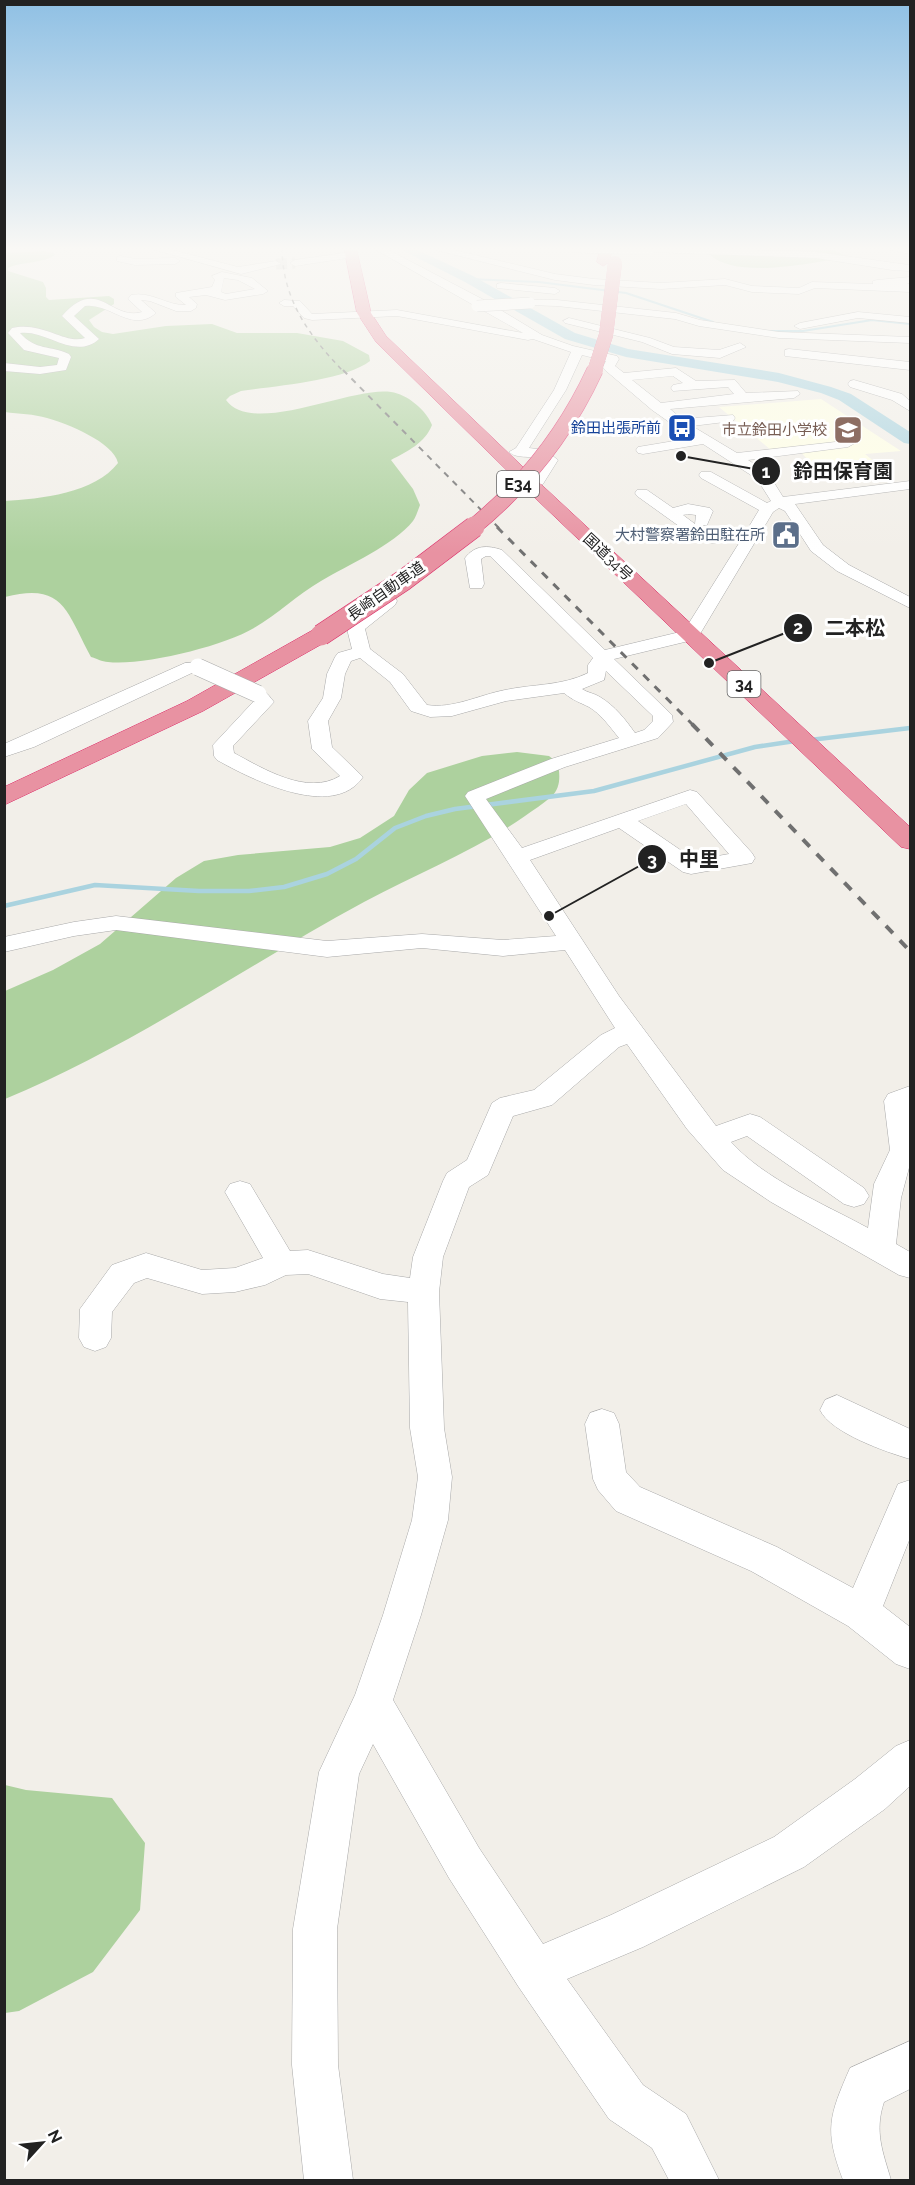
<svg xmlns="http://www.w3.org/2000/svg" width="915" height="2185" viewBox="0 0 915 2185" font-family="Raleway,'Noto Sans JP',sans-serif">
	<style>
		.education { fill: #ffffe5 }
		.forest { fill: #add19e }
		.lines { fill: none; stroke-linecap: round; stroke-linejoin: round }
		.stream-far1 { stroke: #aad3df; stroke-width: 2 }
		.stream { stroke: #aad3df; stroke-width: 4.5 }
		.river { fill: #aad3df; fill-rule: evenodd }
		.minor-tunnel { stroke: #c8c6c1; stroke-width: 11; stroke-dasharray: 11 5; stroke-linecap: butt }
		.minor-casing { stroke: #a9a9a9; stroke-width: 1 }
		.highway-casing { stroke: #dc2a67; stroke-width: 1 }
		.minor { fill: #fff; fill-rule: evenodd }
		.highway { fill: #e892a2; fill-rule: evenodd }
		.rail-far3 { stroke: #707070; stroke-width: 1.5; stroke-dasharray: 4.5 4.5; stroke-linecap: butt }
		.rail-far2 { stroke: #707070; stroke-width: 2; stroke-dasharray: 6 6; stroke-linecap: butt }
		.rail-far1 { stroke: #707070; stroke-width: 3; stroke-dasharray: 8 8; stroke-linecap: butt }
		.rail { stroke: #707070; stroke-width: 4; stroke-dasharray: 10 10; stroke-linecap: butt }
		.minor-bridge-far1-casing { stroke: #a9a9a9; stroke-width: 12; stroke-linecap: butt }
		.minor-bridge-casing { stroke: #a9a9a9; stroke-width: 18; stroke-linecap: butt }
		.highway-bridge-far2-casing { stroke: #dc2a67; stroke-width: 14; stroke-linecap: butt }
		.highway-bridge-far1-casing { stroke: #dc2a67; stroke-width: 17; stroke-linecap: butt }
		.highway-bridge-casing { stroke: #dc2a67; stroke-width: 22; stroke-linecap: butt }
		.minor-bridge-far1 { stroke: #fff; stroke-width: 11 }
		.minor-bridge { stroke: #fff; stroke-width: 17 }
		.highway-bridge-far2 { stroke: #e892a2; stroke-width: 14 }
		.highway-bridge-far1 { stroke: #e892a2; stroke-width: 16 }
		.highway-bridge { stroke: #e892a2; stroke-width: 21 }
		.labels { text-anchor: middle; stroke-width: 6; stroke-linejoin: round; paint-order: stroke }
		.far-transit-label { font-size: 15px; fill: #164399; stroke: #fff; text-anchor: end }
		.far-education-label { font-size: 15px; fill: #785e54; stroke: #fff; text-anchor: end }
		.far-service-label { font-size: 15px; fill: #4e5e75; stroke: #fff; text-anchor: end }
		.far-street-label { font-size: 15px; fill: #222; stroke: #fff }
		.shield { fill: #fff; stroke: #646464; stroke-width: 1.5 }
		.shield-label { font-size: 16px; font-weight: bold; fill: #222 }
		.leader { fill: none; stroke: #222; stroke-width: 2 }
		.callout-dot { fill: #222; stroke: #fff; stroke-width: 2 }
		.mark-label { font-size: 18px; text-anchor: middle; font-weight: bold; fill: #fff }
		.callout-label { font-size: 20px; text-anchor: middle; font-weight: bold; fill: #222; stroke: #fff; stroke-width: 6; stroke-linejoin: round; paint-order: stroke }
	</style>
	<rect width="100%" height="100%" fill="#f2efe9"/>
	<!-- education -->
	<path class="education" d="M821 399 901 451 865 454 891 475 833 482 816 469 799 450H771L719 407Z"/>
	<!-- forest -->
	<g class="forest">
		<path d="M744 247H827L844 255 837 259C804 264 735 279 709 254L714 251Z"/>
		<path d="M45 251 56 254C44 264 22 261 8 268V271L43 282 46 288V297L49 300 109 296 114 299V304L89 320 94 327 102 332 113 334 166 326 212 324 237 333H297L343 341 369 355 370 361C344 381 274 386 241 391L230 396 226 400C252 437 352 386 391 392 407 394 426 410 432 425 425 443 408 451 391 460L413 489 420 505C418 510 416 517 413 521 394 545 348 565 321 581 297 595 278 614 254 628 224 646 143 666 108 662 102 662 96 658 91 657 66 611 64 582 5 597L4 501C41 499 95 493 118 463 113 442 68 424 47 418 34 414 19 414 5 412V253Z"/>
		<path d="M517 752 549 756 558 763C560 776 561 788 551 797 543 804 533 810 525 816 475 851 418 873 364 902 244 967 131 1047 5 1099V991L53 970 100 944 176 878 204 861 238 855 330 847 360 838 394 816 409 790 427 773 482 756Z"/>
		<path d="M5 1785 26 1790 112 1798 145 1843 140 1910 93 1972 19 2011 5 2013Z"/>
	</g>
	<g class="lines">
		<!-- stream-far1 -->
		<g class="stream-far1">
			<path d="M469 279 539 282 626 293 713 322"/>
			<path d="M769 331H803L872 320 910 324"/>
		</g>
		<!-- stream -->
		<g class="stream">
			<path d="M810 740 910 728"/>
			<path d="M4 906 95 885 199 891H249L284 887 327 874 356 859 395 828 426 816 455 809 594 791 755 747 795 741"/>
		</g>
		<!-- river -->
		<path class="river" d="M396 247H411L473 276 575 333 628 349 779 373 831 387 851 394 910 432V444L904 443 839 400 821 393 778 382 626 357 565 339 465 282Z"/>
		<!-- minor-tunnel -->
		<path class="minor-tunnel" d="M276 264 295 263"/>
		<!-- minor casing -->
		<g class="minor-casing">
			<g id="minor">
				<path d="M60 247H71L73 249 68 252Z"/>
				<path d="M145 247H161L238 267 276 261 281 264 241 274Z"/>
				<path d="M371 247H383L484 300 542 335 573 346 617 356 619 359 615 366 624 373 676 368 696 381 735 380 746 393 798 391 800 394 794 398 670 409 682 419 733 415 735 418 733 421 692 426 737 453 853 440 855 443 848 447 748 460 768 473 783 497 910 481V489L795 504 823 545 849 565 910 597V608L837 571 811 551 785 511 779 508 773 512 697 639 614 659 672 715 673 722 658 738 565 767 486 799 522 848 690 790 697 792 752 853 755 858 752 863 691 874 683 872 619 828 530 860 619 996 716 1126 750 1114 760 1117 864 1188 869 1196 864 1204 854 1207 844 1204 747 1136 731 1142C764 1179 824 1204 868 1228L874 1184 890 1150 884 1101 888 1094 910 1086V1164L901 1198 896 1244 910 1252V1278L899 1275 771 1202 723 1170 687 1129 627 1044 619 1047 552 1105 513 1116 488 1175 469 1187 443 1257 439 1292 444 1428 452 1477 448 1520 421 1615 393 1700 479 1848 543 1944 611 1915 774 1837 855 1779 896 1746 910 1740V1786L885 1809 804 1867 643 1947 567 1979 643 2085 686 2114 719 2180H669L652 2148 609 2119 518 1986 449 1878 373 1744 359 1774 337 1929 338 2065 353 2180H304L292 2065 293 1929 319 1772 355 1695 383 1615 412 1520 418 1477 410 1428 408 1302 380 1299 308 1274 286 1275 265 1285 235 1292 202 1294 147 1278 134 1283 112 1312 111 1338 106 1347 95 1351 84 1347 79 1338 80 1309 112 1265 146 1253 202 1270 235 1268 263 1258 225 1192 230 1184 240 1181 250 1184 290 1251 308 1250 383 1274 410 1278 413 1257 443 1181 447 1173 467 1160 492 1103 500 1098 534 1090 601 1035 615 1028 565 950 503 956 422 948 327 957 116 930 74 936 4 952V937L74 922 116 916 327 941 422 934 503 940 556 936 465 796 468 792 551 759 619 738C610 727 601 714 589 707 579 702 574 701 564 693L506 701 452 716 430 717 411 711 390 682 360 658 351 661 345 674 341 698 328 721 332 747 363 777C333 821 251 779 217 760L214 756 213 745 254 701 249 694 251 690C263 687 267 693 274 702L233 746 234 753C264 769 307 796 340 776L312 749 308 721 323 698 327 674 335 657 338 653 352 649 347 629 354 618 383 597H395L397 601 395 605 365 629 370 649 403 674 427 705C453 709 479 695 505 690 533 684 562 686 588 673V665L593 658 490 556H486L481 559 484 584 482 588H470L465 558C475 545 487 545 502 550L605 650 684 631 741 540 712 543 697 539 637 496 635 493 637 490H647L673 508 688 504 710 508 713 511 707 525 699 526 712 533 747 530 759 510 701 478 699 475 701 472H711L767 503 771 501 757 479 703 444 643 454 638 453 636 450 638 447 692 438 652 410 605 370 603 367 606 361 582 355 566 390 529 448 545 450 558 460 543 484 530 487 525 486 523 483 525 480 533 478 543 461C533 454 518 460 509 452L516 448 554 390 571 352 533 339 528 340 397 316 312 320 304 318 293 306H284L279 303 284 300 300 301 312 314 397 310 523 333ZM673 376 683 383 673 385 671 388 673 391 728 387 734 394 661 403 632 380ZM688 514 696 515 695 524 683 515ZM606 671 653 716V721L644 730 635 733C625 719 615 706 600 697 594 693 588 693 582 689L604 680ZM686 804 729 854 695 860 638 821Z"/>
				<path d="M424 247H441L555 274 594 279 661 283 725 279 752 286 799 288 812 282 873 284V281L877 280 910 277V283H907L910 285V292L815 288 799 294 752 292 725 285 661 289 594 285 555 280Z"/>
				<path d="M647 247 816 252 909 265 910 271 892 270 816 258 650 252 645 249Z"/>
				<path d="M885 247 910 248V254L887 249Z"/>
				<path d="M351 252 354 253V257L295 266 290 263 295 260Z"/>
				<path d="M121 256 135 259 175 258 180 261 175 264 135 265 117 261V257Z"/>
				<path d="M222 272 252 278 268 291 263 294 225 300 206 295 189 297 197 304 196 308 191 311H176L150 301 141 300 156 313C132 334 109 302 85 306L74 316 99 339C75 361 46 329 20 333 36 351 50 345 69 354L71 357 66 370 40 374 4 371V363L40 367 57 365 59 358 24 350 8 333 12 328C43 321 65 345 85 338L62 316C98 275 110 321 142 312L128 299 131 295C152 291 167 306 186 305L176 297V293L212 287 215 280 212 276ZM224 278 238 280 255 289 226 294 221 292Z"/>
				<path d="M501 283 555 288 560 291 555 294 497 288V284Z"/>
				<path d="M530 300H557L676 313 700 320 779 332 910 337V343L779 338 699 326 675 319 557 306 526 305V301Z"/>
				<path d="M858 312 910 317V323L858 318 800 329 794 326 800 323Z"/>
				<path d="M569 318 650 338 674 347 719 350 740 343 746 347 720 358 672 354 642 342 565 323 563 321Z"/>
				<path d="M789 349 910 362V370L785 356V350Z"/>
				<path d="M854 380 902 394 910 401V411L892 400 850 387 848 384 850 381Z"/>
				<path d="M198 662 204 663 207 667 204 671 194 672 34 747 4 757V744L185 663Z"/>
				<path d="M837 1395 910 1429V1459C886 1452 831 1433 820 1410L825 1400Z"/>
				<path d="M602 1409 614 1413 619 1424 626 1472 640 1487 777 1547 853 1588 898 1484 910 1480V1538L883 1606 910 1627V1669L896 1664 848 1626 751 1571 616 1511 598 1490 593 1479 585 1424 590 1413Z"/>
				<path d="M910 2041V2089L884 2102C874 2132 883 2152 891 2180H843C824 2130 829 2116 850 2068Z"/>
			</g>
		</g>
		<!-- highway casing -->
		<g class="highway-casing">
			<g id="highway">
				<path d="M344 247H356L371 313 386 336 545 488 910 827V849L901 847 533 496 376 342 357 313Z"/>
				<path d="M601 247H613L609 262 603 266 597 262Z"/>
				<path d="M321 629 329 630 332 635 329 640 203 711 4 805V787L187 701 313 630Z"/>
			</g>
		</g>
		<!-- minor -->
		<use href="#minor" class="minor"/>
		<!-- highway -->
		<use href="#highway" class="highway"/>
		<!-- rail-far3 -->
		<path class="rail-far3" d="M282 247C282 299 309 336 344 372"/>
		<!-- rail-far2 -->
		<path class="rail-far2" d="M343 370 499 528"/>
		<!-- rail-far1 -->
		<path class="rail-far1" d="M497 527 694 726"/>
		<!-- rail -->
		<path class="rail" d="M692 724 910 951"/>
		<!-- minor-bridge-far1 casing -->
		<g class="minor-bridge-far1-casing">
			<g id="minor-bridge-far1">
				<path d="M574 247 650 249"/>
				<path d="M477 306 530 303"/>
			</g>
		</g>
		<!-- minor-bridge casing -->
		<g class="minor-bridge-casing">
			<path id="minor-bridge" d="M198 667 258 694"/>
		</g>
		<!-- highway-bridge-far2 casing -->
		<g class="highway-bridge-far2-casing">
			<path id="highway-bridge-far2" d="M594 372 606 335 615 263"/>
		</g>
		<!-- highway-bridge-far1 casing -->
		<g class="highway-bridge-far1-casing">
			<path id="highway-bridge-far1" d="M472 528C525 485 566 433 595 370"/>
		</g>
		<!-- highway-bridge casing -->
		<g class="highway-bridge-casing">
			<path id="highway-bridge" d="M321 635 404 580 474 527"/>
		</g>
		<!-- minor-bridge-far1 -->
		<use href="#minor-bridge-far1" class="minor-bridge-far1"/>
		<!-- minor-bridge -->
		<use href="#minor-bridge" class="minor-bridge"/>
		<!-- highway-bridge-far2 -->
		<use href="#highway-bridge-far2" class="highway-bridge-far2"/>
		<!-- highway-bridge-far1 -->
		<use href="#highway-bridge-far1" class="highway-bridge-far1"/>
		<!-- highway-bridge -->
		<use href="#highway-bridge" class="highway-bridge"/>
	</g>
	<!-- sky -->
	<linearGradient id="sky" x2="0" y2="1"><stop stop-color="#8fc0e4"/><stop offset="0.45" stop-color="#f9f8f5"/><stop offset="1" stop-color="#f9f8f5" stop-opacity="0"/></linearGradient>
	<rect width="915" height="553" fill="url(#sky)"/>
	<!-- icons -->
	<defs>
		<g id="bus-square" transform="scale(1.5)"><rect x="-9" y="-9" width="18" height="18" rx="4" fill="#1a4fb4" stroke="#fff"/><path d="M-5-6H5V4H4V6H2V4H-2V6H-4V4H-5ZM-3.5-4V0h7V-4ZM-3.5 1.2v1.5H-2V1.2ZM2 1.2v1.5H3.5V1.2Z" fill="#fff"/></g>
		<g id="school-square" transform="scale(1.5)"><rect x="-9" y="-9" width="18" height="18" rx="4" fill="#8d6e63" stroke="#fff"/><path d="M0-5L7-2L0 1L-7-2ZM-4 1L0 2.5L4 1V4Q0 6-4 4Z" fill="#fff"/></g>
		<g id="civic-square" transform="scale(1.5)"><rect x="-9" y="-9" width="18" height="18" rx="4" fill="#5c6f8a" stroke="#fff"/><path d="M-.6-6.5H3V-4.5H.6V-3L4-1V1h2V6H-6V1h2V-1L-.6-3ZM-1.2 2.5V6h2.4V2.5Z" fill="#fff"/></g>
	</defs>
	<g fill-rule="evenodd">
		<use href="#bus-square" x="682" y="428"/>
		<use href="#school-square" x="848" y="430"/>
		<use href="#civic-square" x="786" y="535"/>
	</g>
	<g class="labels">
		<!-- far-transit labels -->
		<g class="far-transit-label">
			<text x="661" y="433">鈴田出張所前</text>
		</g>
		<!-- far-education labels -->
		<g class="far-education-label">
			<text x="827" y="435">市立鈴田小学校</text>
		</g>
		<!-- far-service labels -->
		<g class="far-service-label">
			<text x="765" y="540">大村警察署鈴田駐在所</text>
		</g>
		<!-- far-street labels -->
		<g class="far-street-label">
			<text transform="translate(608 557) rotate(43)" y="5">国道34号</text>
			<text transform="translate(386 591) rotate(-35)" y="5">長崎自動車道</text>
		</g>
		<!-- shield labels -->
		<g class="shield">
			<rect x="497" y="471" width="42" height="26" rx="4.5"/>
			<rect x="727.5" y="671" width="33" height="26" rx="4.5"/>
		</g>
		<g class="shield-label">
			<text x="518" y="490">E34</text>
			<text x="744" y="690">34</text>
		</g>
	</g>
	<!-- callouts -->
	<path class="leader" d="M681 456L766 471M709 663L798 628M549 916L652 859"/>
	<g class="callout-dot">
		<circle cx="681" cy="456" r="6"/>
		<circle cx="709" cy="663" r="6"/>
		<circle cx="549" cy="916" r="6"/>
		<circle cx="766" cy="471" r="15"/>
		<circle cx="798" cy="628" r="15"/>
		<circle cx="652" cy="859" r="15"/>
	</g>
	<g class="mark-label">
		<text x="766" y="478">1</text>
		<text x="798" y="634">2</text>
		<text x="652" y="866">3</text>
	</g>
	<g class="callout-label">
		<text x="843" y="478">鈴田保育園</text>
		<text x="855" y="635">二本松</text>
		<text x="699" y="866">中里</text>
	</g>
	<!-- border -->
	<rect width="915" height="2185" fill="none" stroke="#222222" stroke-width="12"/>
	<!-- north arrow -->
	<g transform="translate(42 2143) rotate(63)" stroke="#ffffff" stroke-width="4.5" paint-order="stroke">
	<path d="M0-4.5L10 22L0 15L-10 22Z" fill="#222222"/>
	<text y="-9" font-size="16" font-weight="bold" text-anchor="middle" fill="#222222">N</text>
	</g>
</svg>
